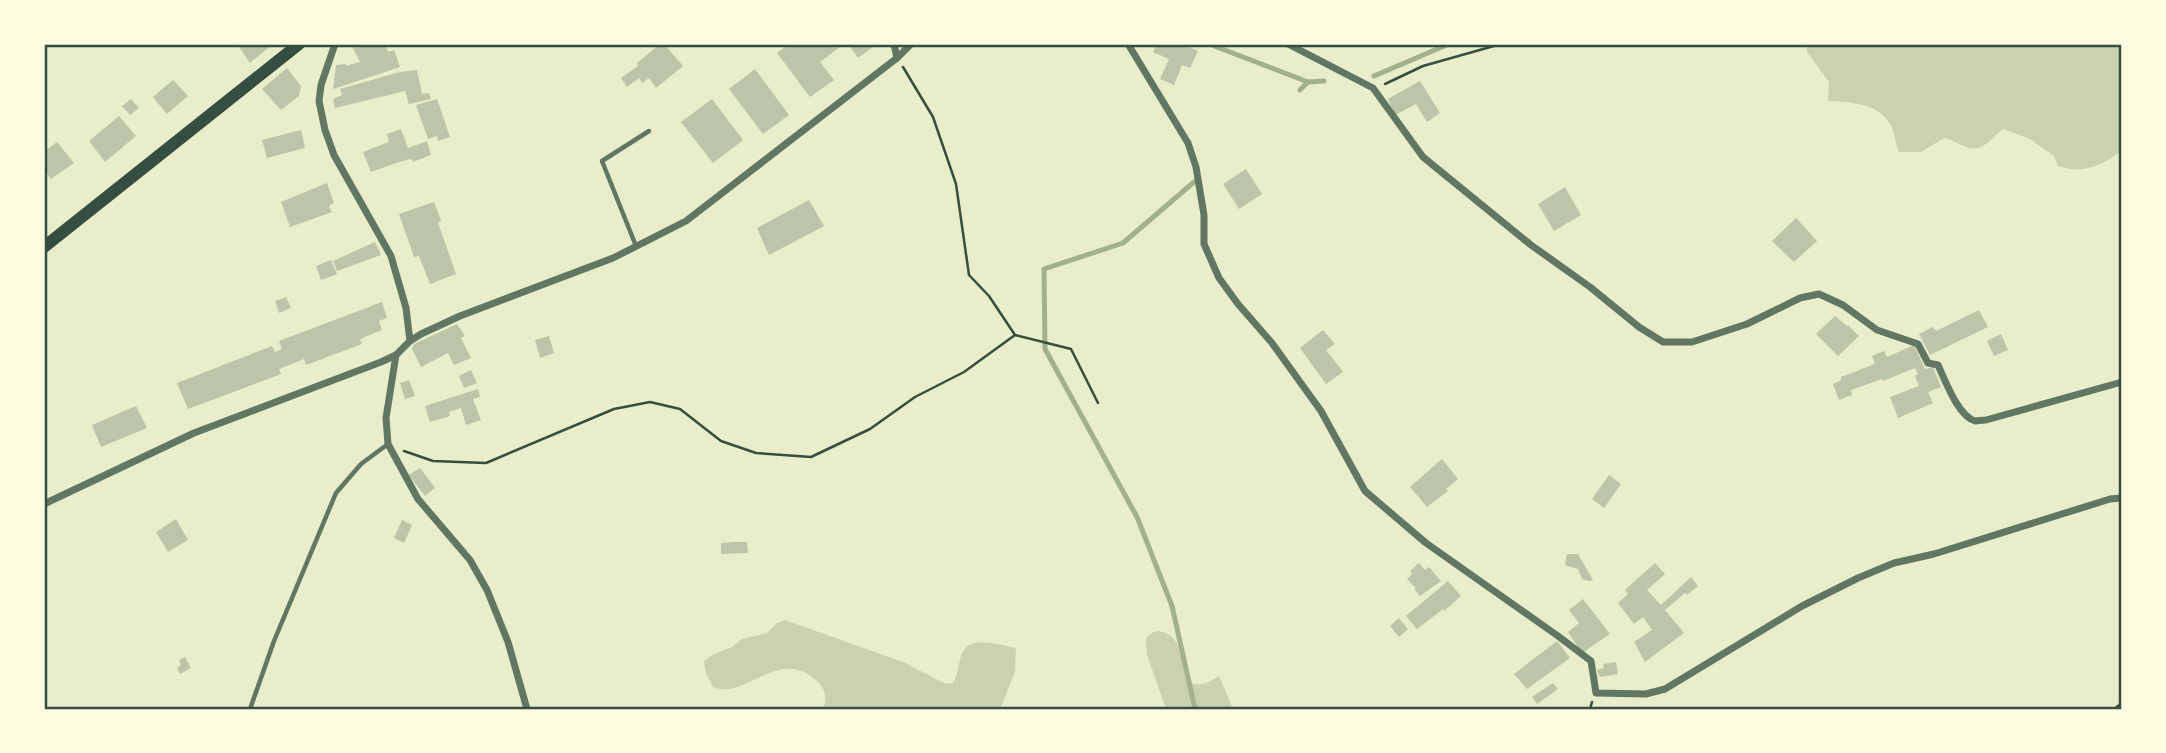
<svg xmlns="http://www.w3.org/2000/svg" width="2166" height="753" viewBox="0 0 2166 753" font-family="'Exo 2',sans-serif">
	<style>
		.green { fill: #cad2ad }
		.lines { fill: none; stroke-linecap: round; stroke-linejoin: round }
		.stream { stroke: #a3b18a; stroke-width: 5 }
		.building { fill: #bcc5a7 }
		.path { stroke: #344e41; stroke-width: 2.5 }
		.service { stroke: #617663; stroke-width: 4.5 }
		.minor { stroke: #617663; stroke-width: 7 }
		.secondary { stroke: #344e41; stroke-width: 12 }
		.neatline { fill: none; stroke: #344e41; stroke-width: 2.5 }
	</style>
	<rect width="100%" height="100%" fill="#e9edc9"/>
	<!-- green -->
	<g class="green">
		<path d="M1807 44H2122V151C2102 165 2083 175 2058 166L2054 156 2030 139 2003 129C1996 134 1992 140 1986 144 1971 156 1959 141 1944 138L1921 152H1899C1895 143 1895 133 1890 124 1878 103 1851 102 1828 101L1829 82 1807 52Z"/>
		<path d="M785 620 903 662 946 684 953 683C958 674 958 666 961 656 968 633 999 645 1016 648L1015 672 1000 709H823C828 697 825 688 816 680 777 646 747 701 713 687L706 673 704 661 714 654 732 647 742 639 767 633 777 623Z"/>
		<path d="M1158 631C1182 634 1184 663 1190 682 1200 688 1210 682 1219 676L1233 709H1166L1147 655 1146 638 1153 632Z"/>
	</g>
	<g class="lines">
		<!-- stream -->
		<g class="stream">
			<path d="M1209 44 1308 82"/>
			<path d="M1374 76 1449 44"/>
			<path d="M1300 90 1308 82 1324 81"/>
			<path d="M1194 182 1123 243 1044 269 1045 349 1137 517 1172 606 1195 709"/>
		</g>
	</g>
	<!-- building -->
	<g class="building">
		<path d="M237 44H273L250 63Z"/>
		<path d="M351 44H385L388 52 394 50 400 67 333 89 336 65 346 64V66L360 62Z"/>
		<path d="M660 44H664L683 66 656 88 649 78 642 83 639 78 627 87 621 78 638 66 637 63Z"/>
		<path d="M789 44H844L820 62 834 80 810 97 777 53Z"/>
		<path d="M848 44H877L858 58Z"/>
		<path d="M1157 44H1183L1198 51 1190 68 1182 65 1174 85 1160 79 1169 59 1153 52Z"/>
		<path d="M287 68 301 86 299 96 281 110 262 89Z"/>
		<path d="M755 69 789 115 763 134 729 89Z"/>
		<path d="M417 70 422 94 429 93 431 99 409 104 405 91 335 108 333 99 342 95 340 89 400 72Z"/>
		<path d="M173 80 188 96 167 114 153 97Z"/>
		<path d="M1420 81 1440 113 1427 122 1416 104 1395 115 1388 99Z"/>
		<path d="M131 99 139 108 130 115 122 106Z"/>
		<path d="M437 99 450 137 438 141 437 136 428 139 416 105Z"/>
		<path d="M712 99 743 140 713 163 681 122Z"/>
		<path d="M119 116 136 136 105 162 89 141Z"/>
		<path d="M401 129 408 148 427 141 431 155 413 162 412 159 402 161 371 172 363 152 389 142 387 134Z"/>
		<path d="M301 130 305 148 267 158 262 140Z"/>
		<path d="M57 142 74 163 51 179 44 169V152Z"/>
		<path d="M1246 169 1262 194 1239 209 1223 184Z"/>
		<path d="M327 183 334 203 329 206 332 212 290 227 281 202Z"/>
		<path d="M1565 187 1581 215 1554 231 1538 204Z"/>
		<path d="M809 200 824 226 769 255 757 228Z"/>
		<path d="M434 202 441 220 438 223 456 274 430 284 419 256 414 257 399 214Z"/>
		<path d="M1796 218 1817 241 1794 262 1772 241Z"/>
		<path d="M375 242 381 255 337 271 333 261Z"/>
		<path d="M331 260 337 274 321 280 316 266Z"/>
		<path d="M286 297 291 308 279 313 275 301Z"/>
		<path d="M382 302 387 318 379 321 382 330 360 339 362 344 306 365 304 359 279 369 281 374 188 409 177 383 272 346 275 352 282 349 279 341Z"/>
		<path d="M1979 310 1988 327 1930 355 1919 334 1933 327 1936 331Z"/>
		<path d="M1835 316 1847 326 1848 325 1859 336 1838 356 1816 334Z"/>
		<path d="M457 324 465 336 461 338 471 358 454 365 448 353 421 367 412 349 414 344Z"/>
		<path d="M1323 330 1335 344 1326 350 1343 372 1326 384 1300 348Z"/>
		<path d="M2001 334 2008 350 1994 356 1987 341Z"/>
		<path d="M549 336 554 353 540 358 535 340Z"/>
		<path d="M1914 345 1925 369 1933 367 1941 387 1928 392 1933 403 1898 418 1890 397 1919 386 1915 376 1918 374 1915 368 1883 381 1882 379 1851 390 1852 395 1839 400 1833 384 1841 380V377L1875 364 1872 356 1884 351 1887 357Z"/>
		<path d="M471 370 477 383 464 388 459 376Z"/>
		<path d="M409 380 415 396 405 399 400 383Z"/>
		<path d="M478 389 480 397 473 399 481 420 466 425 461 408 449 412 450 416 430 422 425 406Z"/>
		<path d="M136 406 147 428 101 447 92 425Z"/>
		<path d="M1442 459 1458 479 1446 489 1448 491 1427 507 1410 487Z"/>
		<path d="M420 468 435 488 425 496 409 475Z"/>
		<path d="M1609 475 1621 484 1604 508 1592 499Z"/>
		<path d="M176 519 188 540 168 552 156 532Z"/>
		<path d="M402 520 412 525 404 543 394 538Z"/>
		<path d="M734 542H747L748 553 721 554V543Z"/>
		<path d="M1567 554H1578L1593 580 1589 581 1582 579 1578 569 1565 565Z"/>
		<path d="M1419 563 1425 570 1429 567 1441 581 1420 596 1414 589 1416 588 1407 579 1412 574 1410 571Z"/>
		<path d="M1655 563 1665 574 1647 590 1661 605 1691 577 1698 586 1687 595 1685 593 1665 610 1684 633 1645 662 1634 642 1652 630 1643 617 1634 624 1618 603 1628 594 1625 590Z"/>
		<path d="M1448 581 1461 596 1444 611 1443 609 1417 629 1406 616Z"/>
		<path d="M1583 599 1610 634 1582 653 1568 632 1579 623 1569 610Z"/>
		<path d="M1399 618 1408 629 1399 637 1390 626Z"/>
		<path d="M1557 641 1570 658 1527 689 1514 674Z"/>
		<path d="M185 657 191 668 180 674 177 668 181 665 179 660Z"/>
		<path d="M1616 662 1618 674 1600 677 1597 670 1604 668 1603 664Z"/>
		<path d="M1553 683 1558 689 1537 704 1532 697Z"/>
	</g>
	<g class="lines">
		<!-- path -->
		<g class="path">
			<path d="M903 67 933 117 956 184 969 275 989 296 1015 335 1071 349 1098 403"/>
			<path d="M1385 84 1423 66 1501 44"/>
			<path d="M404 451 433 461 486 463 614 409 650 402 680 409 721 441 756 453 811 457 870 429 915 397 964 372 1015 335"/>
			<path d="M1590 709 1592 702"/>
			<path d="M2114 709 2122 703"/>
		</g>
		<!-- service -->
		<g class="service">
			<path d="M636 246 602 161 649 131"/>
			<path d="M250 709 274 641 336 493 361 464 388 444"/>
		</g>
		<!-- minor -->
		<g class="minor">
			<path d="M335 44 321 85 319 101 325 130 334 155 391 256 406 308 410 341"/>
			<path d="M894 44 897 58"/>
			<path d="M1128 44 1188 143 1196 167 1204 215V244L1219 278 1238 304 1272 343 1321 411 1365 491 1426 543 1558 636 1591 661 1596 693 1646 694 1665 689 1802 606 1858 578 1894 563 1934 554 2110 499 2122 498"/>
			<path d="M1288 44 1373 88 1423 157 1531 245 1590 287 1639 327 1663 342H1692L1747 324 1800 298 1819 294 1843 305 1877 330 1918 344 1928 363 1938 365C1945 380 1958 416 1975 421 1975 421 1985 420 1986 420L2122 382"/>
			<path d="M396 355 386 418 388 444 418 499 470 560 487 590 508 642 527 709"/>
			<path d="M44 504 194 433 381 362 396 355 410 341 421 334 460 316 613 258 686 221 897 58 911 44"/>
		</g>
		<!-- secondary -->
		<path class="secondary" d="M44 247 299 44"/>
	</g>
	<!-- border -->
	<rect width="2166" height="753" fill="none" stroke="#fefae0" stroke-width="91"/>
	<rect x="46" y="46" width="2074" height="662" class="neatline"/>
</svg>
